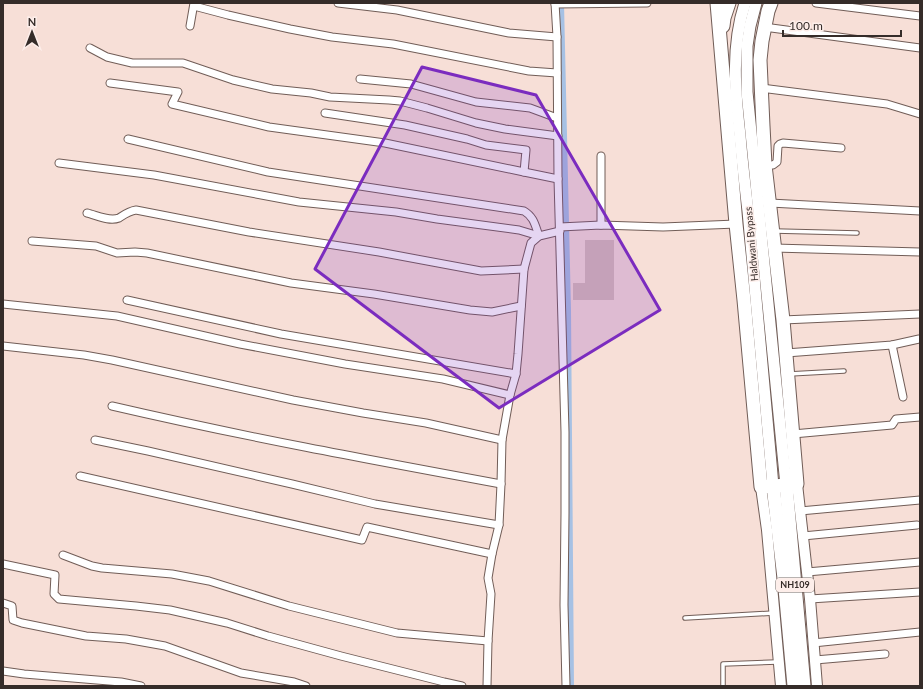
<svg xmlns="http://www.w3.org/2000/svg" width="923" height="689" viewBox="0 0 923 689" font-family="Lato,sans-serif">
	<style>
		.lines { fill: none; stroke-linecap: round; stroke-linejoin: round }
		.canal { stroke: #a6c1e4; stroke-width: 8 }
		.building { fill: #d7bfb8 }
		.lane-casing { stroke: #715d57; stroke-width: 5.5 }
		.street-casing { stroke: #715d57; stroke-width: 9 }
		.secondary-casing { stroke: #715d57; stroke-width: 12 }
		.primary-casing { stroke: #715d57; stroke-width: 13 }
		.highway-casing { stroke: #715d57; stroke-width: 15 }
		.lane { stroke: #fff; stroke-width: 3.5 }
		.street { stroke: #fff; stroke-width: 7 }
		.secondary { stroke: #fff; stroke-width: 10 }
		.primary { stroke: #fff; stroke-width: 11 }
		.highway { stroke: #fff; stroke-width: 13 }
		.marked { fill: #7b2cbf; fill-opacity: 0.2; stroke: #7b2cbf; stroke-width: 3; stroke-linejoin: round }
		.labels { text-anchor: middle; stroke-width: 3; stroke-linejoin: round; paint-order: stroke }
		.shield { fill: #fdeeea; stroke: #716663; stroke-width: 1 }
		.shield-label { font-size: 9px; font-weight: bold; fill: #352c29 }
		.street-label { font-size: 10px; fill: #352c29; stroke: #fdeeea }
	</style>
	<rect width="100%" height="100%" fill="#f7dfd7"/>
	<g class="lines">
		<!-- canal -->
		<path class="canal" d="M560 3 567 310 570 686"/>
	</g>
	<!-- building -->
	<path class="building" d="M585 240H614V300H573V283H585Z"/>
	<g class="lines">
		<!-- lane casing -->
		<g class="lane-casing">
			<g id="lane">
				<path d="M775 231 857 233"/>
				<path d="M789 374 844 371"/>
				<path d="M685 618 774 613"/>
				<path d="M723 686V664L777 662"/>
			</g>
		</g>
		<!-- street casing -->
		<g class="street-casing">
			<g id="street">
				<path d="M338 3 397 10 509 33 557 37"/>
				<path d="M555 3 557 37 558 179 565 432V513L564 605 566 686"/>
				<path d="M816 3 920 16"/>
				<path d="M555 4 647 3"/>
				<path d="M194 6 228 15 290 29 332 37 393 44 529 71 557 73"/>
				<path d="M190 26 194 3"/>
				<path d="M764 27 920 48"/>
				<path d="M90 48 107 57 132 63H183L233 80 272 89 311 93 330 97 389 100 400 101 427 108 476 123 505 129 558 136"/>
				<path d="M360 79 411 84 476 102 530 108 557 118"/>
				<path d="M110 83 178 92 172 104 269 127 385 143 524 172 558 179"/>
				<path d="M761 88 887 104 920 114"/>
				<path d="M325 113 405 125 467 139 486 145 526 150 524 172"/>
				<path d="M128 139 268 172 524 211C534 217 535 225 539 236"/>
				<path d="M601 156V225"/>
				<path d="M59 163 154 175 299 202 396 212 437 219 519 230 539 236"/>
				<path d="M765 165H773L777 162 778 146 780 144 783 143 841 148"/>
				<path d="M770 203 920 211"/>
				<path d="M87 213C96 215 109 222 119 218 125 214 129 211 136 210L249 232 379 252 481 271 524 269"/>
				<path d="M560 227 601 225 663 227 736 224"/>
				<path d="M32 241 96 246 117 253 135 252 147 253 291 283 374 294 470 310 492 312 521 306"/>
				<path d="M774 248 920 252"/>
				<path d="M127 300 281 334 516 374"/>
				<path d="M3 304 117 316 240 344 345 364 443 379 510 395"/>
				<path d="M783 320 920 314"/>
				<path d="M892 345 903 397"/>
				<path d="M3 346 84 355 112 360 293 400 363 413 426 423 502 440"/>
				<path d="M786 353 892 345 919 339"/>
				<path d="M112 406C241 436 371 460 501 484"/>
				<path d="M793 434 892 425 896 419 920 417"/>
				<path d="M95 440 148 451 292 484 375 504 499 525"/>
				<path d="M80 476 362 540 367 527 492 554"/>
				<path d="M800 511 920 500"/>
				<path d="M803 536 917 525"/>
				<path d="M63 555 92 566 102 568 172 574 209 581 289 606 397 633 488 641"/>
				<path d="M3 564 55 575 54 594 59 599 136 606 170 610 227 623 268 636 341 656 444 682 462 686"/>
				<path d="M807 572 920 562"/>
				<path d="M810 599 920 592"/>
				<path d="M3 603 12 606 13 620 22 623 86 636 126 639 165 646 241 673 294 682 306 686"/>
				<path d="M813 643 920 632"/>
				<path d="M815 660 885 654"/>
				<path d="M3 671 24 674 121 682 141 686"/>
				<path d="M487 686 488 641 491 594 488 578 492 554 499 525 501 484 502 440 510 395 516 374 518 354 524 269 531 243 539 236 560 231"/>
			</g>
		</g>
		<!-- secondary casing -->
		<g class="secondary-casing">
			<g id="secondary">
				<path d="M797 484 810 599 817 686"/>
				<path d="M761 487 767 530 781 686"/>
			</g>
		</g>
		<!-- primary casing -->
		<g class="primary-casing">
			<g id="primary">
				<path d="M745 3C731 46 735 92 740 135 742 161 745 186 748 211 756 302 765 394 773 486"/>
				<path d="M756 3 750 26 747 46V92L786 485"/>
			</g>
		</g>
		<!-- highway casing -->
		<g class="highway-casing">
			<g id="highway">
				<path d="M717 3 736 224 744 300 761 487 797 484 783 320 765 165 763 126 760 60 762 41 768 11 771 3"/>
				<path d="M723 26 724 18 729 3"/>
				<path d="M786 485 804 686"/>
				<path d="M773 486 784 578 794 686"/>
			</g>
		</g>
		<!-- lane -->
		<use href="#lane" class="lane"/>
		<!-- street -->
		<use href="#street" class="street"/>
		<!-- secondary -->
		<use href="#secondary" class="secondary"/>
		<!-- primary -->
		<use href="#primary" class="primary"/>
		<!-- highway -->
		<use href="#highway" class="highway"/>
	</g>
	<!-- marked area -->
	<path class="marked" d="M422 67 536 95 660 310 499 408 315 269Z"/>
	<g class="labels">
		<!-- shield labels -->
		<rect class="shield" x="776" y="578" width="38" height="14" rx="3"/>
		<g class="shield-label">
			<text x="795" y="588">NH109</text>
		</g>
		<!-- street labels -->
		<g class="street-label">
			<text transform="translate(751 244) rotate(-95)" y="4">Haldwani Bypass</text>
		</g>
	</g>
	<!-- border -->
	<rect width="923" height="689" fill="none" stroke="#352c29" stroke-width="8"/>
	<!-- north arrow -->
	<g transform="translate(32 32)" stroke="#fdeeea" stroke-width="3" paint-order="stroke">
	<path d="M0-3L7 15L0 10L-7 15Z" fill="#352c29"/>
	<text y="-6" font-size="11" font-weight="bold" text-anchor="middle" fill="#352c29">N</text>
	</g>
	<!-- scale -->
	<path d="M783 30v6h118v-6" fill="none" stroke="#352c29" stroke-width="2"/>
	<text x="789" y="30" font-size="12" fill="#352c29" stroke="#fdeeea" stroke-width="3" paint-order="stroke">100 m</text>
</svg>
